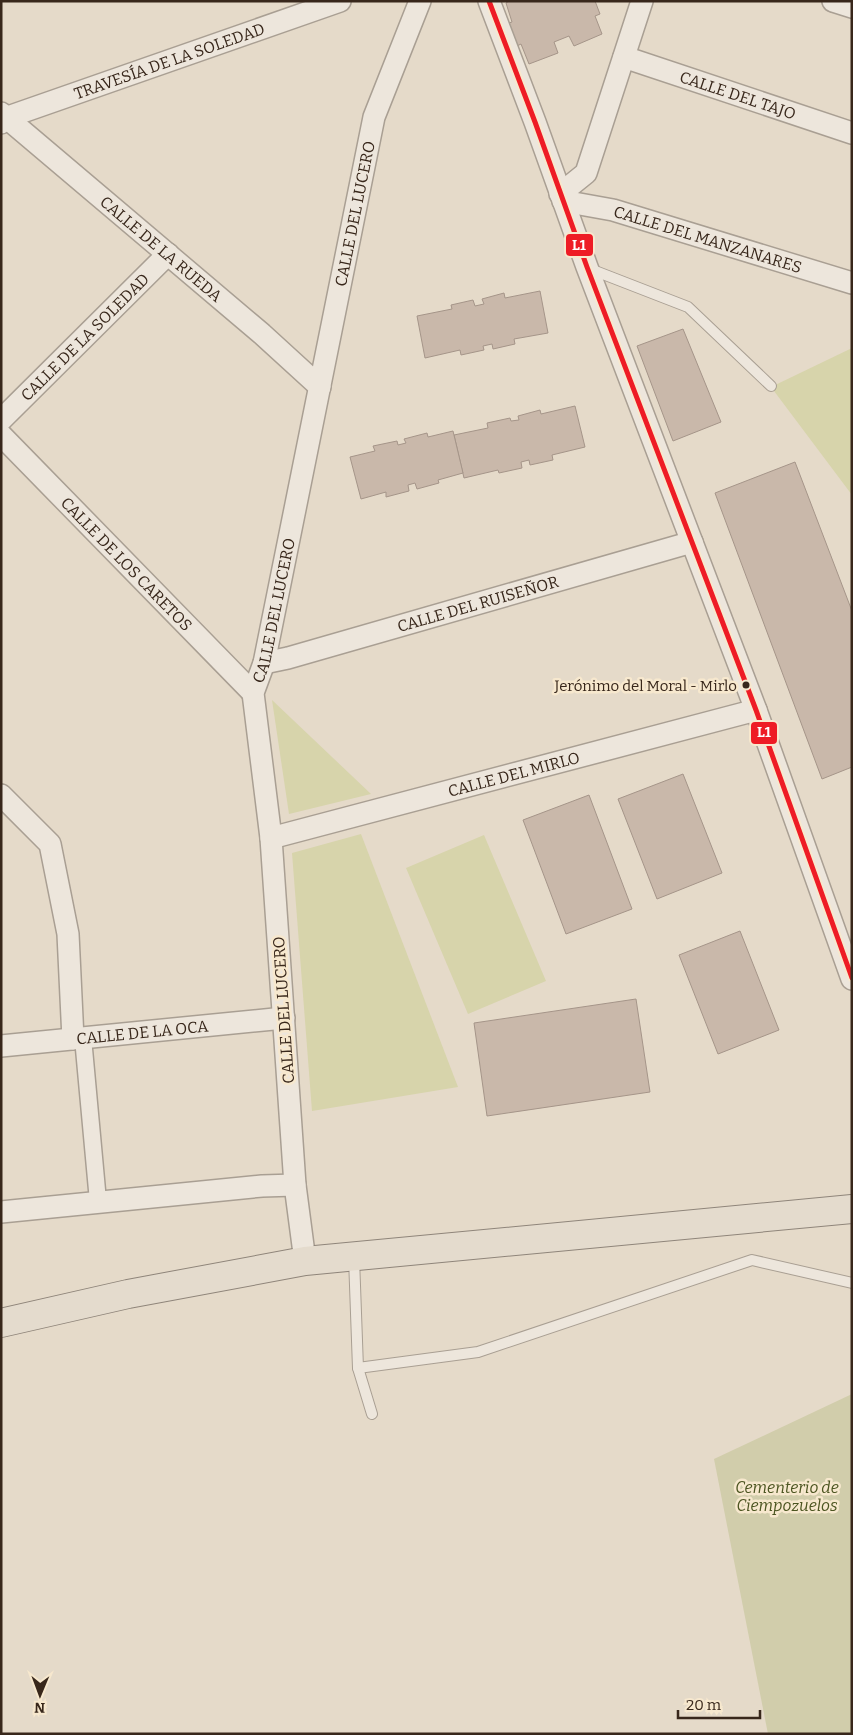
<svg xmlns="http://www.w3.org/2000/svg" width="853" height="1735" viewBox="0 0 853 1735" font-family="Bitter,serif">
	<style>
		.green { fill: #d7d4ab }
		.cemetery { fill: #d1cdab }
		.building { fill: #c9b8aa; stroke: #a59589 }
		.lines { fill: none; stroke-linecap: round; stroke-linejoin: round }
		.service-casing { stroke: #a99f93; stroke-width: 12 }
		.pedestrian-casing { stroke: #a99f93; stroke-width: 19 }
		.minor-casing { stroke: #a99f93; stroke-width: 24 }
		.primary-casing { stroke: #8f857a; stroke-width: 30 }
		.service { stroke: #ede6dc; stroke-width: 10 }
		.pedestrian { stroke: #ede6dc; stroke-width: 16 }
		.minor { stroke: #ede6dc; stroke-width: 21 }
		.primary { stroke: #e4dbcd; stroke-width: 28 }
		.bus-1-casing { stroke: #f7e8ce; stroke-width: 9 }
		.bus-1 { stroke: #ee1c25; stroke-width: 5 }
		.bus-dot { fill: #38271b; stroke: #f7e8ce; stroke-width: 2 }
		.labels { text-anchor: middle; stroke-width: 5; stroke-linejoin: round; paint-order: stroke }
		.bus-label { font-size: 15px; fill: #38271b; stroke: #f7e8ce; text-anchor: end }
		.street-label { font-size: 16px; fill: #38271b; stroke: #f7e8ce }
		.park-label { font-size: 16px; font-style: italic; fill: #4c5521; stroke: #f7e8ce }
		.line-badge { stroke: #f7e8ce; stroke-width: 2 }
		.badge-label { font-size: 14px; text-anchor: middle; font-weight: bold; fill: #fff }
	</style>
	<rect width="100%" height="100%" fill="#e5dac9"/>
	<!-- green -->
	<g class="green">
		<path d="M852 348V495L771 387Z"/>
		<path d="M272 700 371 794 289 814Z"/>
		<path d="M361 834 458 1087 312 1111 292 853Z"/>
		<path d="M484 835 546 981 468 1014 406 868Z"/>
	</g>
	<!-- cemetery -->
	<path class="cemetery" d="M852 1394V1734H768L714 1459Z"/>
	<!-- building -->
	<g class="building">
		<path d="M509 1H595L600 14 595 16 602 34 574 46 569 36 554 42 558 53 529 64 521 44 517 46 509 23 512 22 506 3Z"/>
		<path d="M540 291 548 333 514 339 515 344 493 349 492 344 483 346 484 350 461 355 460 350 425 358 417 316 452 309 451 305 473 300 475 306 484 304 482 299 504 293 505 298Z"/>
		<path d="M683 329 721 422 673 441 637 346Z"/>
		<path d="M575 406 585 447 552 455 553 460 530 465 529 460 521 462 522 468 499 473 498 470 464 478 454 435 488 428 487 423 510 418 511 421 519 420 518 416 540 410 541 414Z"/>
		<path d="M453 431 463 473 438 480 439 483 417 489 415 483 408 485 409 491 386 497V492L361 499 350 457 375 451 373 446 397 441 398 445 406 443 404 439 427 433 428 437Z"/>
		<path d="M795 462 852 611V767L822 779 715 493Z"/>
		<path d="M683 774 722 873 657 899 618 799Z"/>
		<path d="M589 795 632 909 566 934 523 820Z"/>
		<path d="M740 931 779 1030 718 1054 679 955Z"/>
		<path d="M636 999 650 1092 487 1116 474 1023Z"/>
	</g>
	<g class="lines">
		<!-- service casing -->
		<g class="service-casing">
			<g id="service">
				<path d="M590 269 688 307 771 386"/>
				<path d="M354 1258 358 1368 372 1414"/>
				<path d="M358 1368 478 1352 752 1260 852 1283"/>
			</g>
		</g>
		<!-- pedestrian casing -->
		<g class="pedestrian-casing">
			<path id="pedestrian" d="M83 1038 98 1201"/>
		</g>
		<!-- minor casing -->
		<g class="minor-casing">
			<g id="minor">
				<path d="M489 1 535 122 587 267 756 710 852 979"/>
				<path d="M833 1 852 7"/>
				<path id="s1" d="M624 57 852 133"/>
				<path id="s2" d="M1 113 262 334 320 387"/>
				<path id="s3" d="M1 123 8 117 340 1"/>
				<path d="M560 194 586 173 642 1"/>
				<path id="s4" d="M563 201 613 210 852 283"/>
				<path id="s5" d="M1 420 168 254"/>
				<path id="s6" d="M1 435 253 693"/>
				<path id="s7" d="M264 663 288 658 692 542"/>
				<path d="M1 795 50 844 68 934 73 1039"/>
				<path id="s8" d="M271 838 756 710"/>
				<path id="s9" d="M1 1046 284 1018"/>
				<path d="M1 1212 262 1186 295 1185"/>
				<path id="s10" d="M305 1261 295 1185 271 838 253 693 264 663 374 117 420 1"/>
			</g>
		</g>
		<!-- primary casing -->
		<g class="primary-casing">
			<path id="primary" d="M1 1323 128 1294 305 1261 852 1209"/>
		</g>
		<!-- service -->
		<use href="#service" class="service"/>
		<!-- pedestrian -->
		<use href="#pedestrian" class="pedestrian"/>
		<!-- minor -->
		<use href="#minor" class="minor"/>
		<!-- primary -->
		<use href="#primary" class="primary"/>
		<!-- bus-1 casing -->
		<g class="bus-1-casing">
			<path id="bus-1" d="M489 1 535 122 587 267 756 710 852 978"/>
		</g>
		<!-- bus-1 -->
		<use href="#bus-1" class="bus-1"/>
	</g>
	<!-- markers -->
	<circle class="bus-dot" cx="746" cy="685" r="4.5"/>
	<g class="labels">
		<!-- bus labels -->
		<g class="bus-label">
			<text x="737" y="691">Jerónimo del Moral - Mirlo</text>
		</g>
		<!-- street labels -->
		<g class="street-label">
			<text dy="6" stroke="none"><textPath href="#s3" startOffset="180">TRAVESÍA DE LA SOLEDAD</textPath></text>
			<text dy="6" stroke="none"><textPath href="#s1" startOffset="120">CALLE DEL TAJO</textPath></text>
			<text dy="6" stroke="none"><textPath href="#s10" startOffset="1061">CALLE DEL LUCERO</textPath></text>
			<text dy="6" stroke="none"><textPath href="#s4" startOffset="150">CALLE DEL MANZANARES</textPath></text>
			<text dy="6" stroke="none"><textPath href="#s2" startOffset="210">CALLE DE LA RUEDA</textPath></text>
			<text dy="6" stroke="none"><textPath href="#s5" startOffset="118">CALLE DE LA SOLEDAD</textPath></text>
			<text dy="6" stroke="none"><textPath href="#s6" startOffset="180">CALLE DE LOS CARETOS</textPath></text>
			<text dy="6" stroke="none"><textPath href="#s7" startOffset="222">CALLE DEL RUISEÑOR</textPath></text>
			<text dy="6" stroke="none"><textPath href="#s10" startOffset="656">CALLE DEL LUCERO</textPath></text>
			<text dy="6" stroke="none"><textPath href="#s8" startOffset="251">CALLE DEL MIRLO</textPath></text>
			<text transform="translate(283 1010) rotate(-94)" y="6">CALLE DEL LUCERO</text>
			<text dy="6" stroke="none"><textPath href="#s9" startOffset="142">CALLE DE LA OCA</textPath></text>
		</g>
		<!-- park labels -->
		<g class="park-label">
			<text x="787" y="1493">Cementerio de<tspan x="787" dy="18">Ciempozuelos</tspan></text>
		</g>
	</g>
	<g class="line-badge">
		<rect x="565" y="233" width="29" height="24" rx="5" fill="#ee1c25"/>
		<rect x="750" y="721" width="28" height="24" rx="5" fill="#ee1c25"/>
	</g>
	<g class="badge-label">
		<text x="579" y="250">L1</text>
		<text x="764" y="737">L1</text>
	</g>
	<!-- border -->
	<rect width="853" height="1735" fill="none" stroke="#38271b" stroke-width="5"/>
	<!-- north arrow -->
	<g transform="translate(40 1695) rotate(181)" stroke="#f7e8ce" stroke-width="4" paint-order="stroke">
	<path d="M0-4L9 19L0 12L-9 19Z" fill="#38271b"/>
	<text y="-8" font-size="14" font-weight="bold" text-anchor="middle" fill="#38271b">N</text>
	</g>
	<!-- scale -->
	<path d="M678 1710v8h82v-8" fill="none" stroke="#38271b" stroke-width="2.5"/>
	<text x="686" y="1710" font-size="15" fill="#38271b" stroke="#f7e8ce" stroke-width="4" paint-order="stroke">20 m</text>
</svg>
